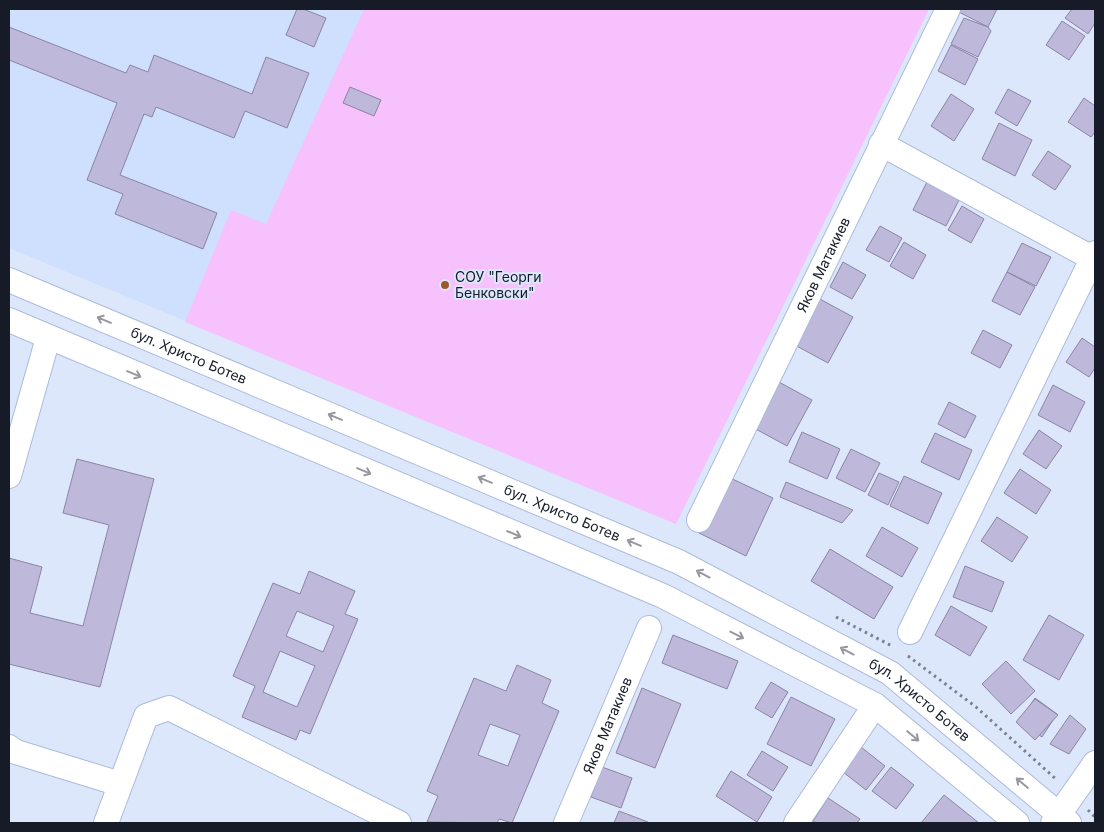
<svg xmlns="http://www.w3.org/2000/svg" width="1104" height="832" viewBox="0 0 1104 832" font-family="Inter,sans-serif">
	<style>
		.built { fill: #cfdffe }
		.green { fill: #f7c1fe }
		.building { fill: #beb8da; stroke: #8a85a4; fill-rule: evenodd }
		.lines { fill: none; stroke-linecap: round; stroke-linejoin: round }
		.minor-casing { stroke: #abbbda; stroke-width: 26 }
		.path { stroke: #798090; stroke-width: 3; stroke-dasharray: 2.5 4; stroke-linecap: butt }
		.minor { stroke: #fff; stroke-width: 24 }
		.oneway { stroke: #96989e }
		.poi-dot { fill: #9f592f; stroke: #dde7fb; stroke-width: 2 }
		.labels { text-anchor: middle; stroke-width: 4; stroke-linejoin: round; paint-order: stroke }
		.street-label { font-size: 14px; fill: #161b27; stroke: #dde7fb }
		.poi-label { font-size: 14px; fill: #161b27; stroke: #dde7fb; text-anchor: start }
	</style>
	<rect width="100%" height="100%" fill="#dde7fb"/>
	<!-- built -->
	<path class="built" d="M9 9H929L676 524 9 248Z"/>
	<!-- green -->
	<path class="green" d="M364 9H929L676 524 185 322 231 210 266 224Z"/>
	<!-- building -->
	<g class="building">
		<path d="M297 9H303L326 18 314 47 286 35Z"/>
		<path d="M956 9H997L988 27 955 10Z"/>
		<path d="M1072 9H1095V23L1088 34 1065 18Z"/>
		<path d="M964 18 988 27 991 31 978 57 951 44Z"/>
		<path d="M1062 21 1085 36 1069 60 1046 45Z"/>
		<path d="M9 27 126 73 130 65 148 72 154 55 252 94 266 57 309 73 287 128 245 111 234 138 156 107 152 117 144 114 120 175 217 213 203 249 115 214 123 194 87 180 117 103 9 60Z"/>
		<path d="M951 45 978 59 965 85 938 71Z"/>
		<path d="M350 87 381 100 374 116 343 103Z"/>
		<path d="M1008 89 1031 101 1017 126 995 113Z"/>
		<path d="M951 94 974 109 954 141 931 126Z"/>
		<path d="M1084 98 1095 106V132L1091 137 1068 122Z"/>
		<path d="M999 123 1032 140 1015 176 982 159Z"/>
		<path d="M1048 151 1071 166 1055 190 1032 175Z"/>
		<path d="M928 180 961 196 946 226 913 210Z"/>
		<path d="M962 206 984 219 971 243 948 230Z"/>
		<path d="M880 226 902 238 889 262 866 250Z"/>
		<path d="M904 242 926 255 913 279 890 266Z"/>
		<path d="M1022 243 1051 257 1036 286 1007 272Z"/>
		<path d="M843 262 866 275 852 299 830 287Z"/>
		<path d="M1007 272 1035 287 1020 315 992 301Z"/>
		<path d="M818 298 853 317 828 363 793 344Z"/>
		<path d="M983 330 1012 345 1000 368 971 353Z"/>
		<path d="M1082 338 1095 347V368L1089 377 1066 362Z"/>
		<path d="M777 381 812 400 787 446 752 427Z"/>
		<path d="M1053 385 1085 402 1070 432 1038 415Z"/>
		<path d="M949 402 976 416 965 438 938 424Z"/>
		<path d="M1039 430 1062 446 1046 469 1023 454Z"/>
		<path d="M802 432 840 449 827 479 789 462Z"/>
		<path d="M935 433 972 450 959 480 921 462Z"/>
		<path d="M851 449 880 463 865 492 836 478Z"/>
		<path d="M77 459 154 479 100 687 9 664V558L42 567 30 613 83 626 109 525 63 513Z"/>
		<path d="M1020 469 1051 490 1036 514 1004 493Z"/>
		<path d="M879 473 899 482 888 505 868 495Z"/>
		<path d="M726 476 773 498 746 556 699 533Z"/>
		<path d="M904 476 942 493 928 524 890 506Z"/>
		<path d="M786 482 853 510 842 523 780 497Z"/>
		<path d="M997 517 1028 537 1012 562 981 541Z"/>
		<path d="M882 527 918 548 902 577 866 556Z"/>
		<path d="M830 549 893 587 874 619 811 581Z"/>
		<path d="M965 566 1004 582 992 612 953 597Z"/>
		<path d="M309 571 355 591 345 614 358 619 310 734 300 730 296 740 242 717 255 686 233 676 273 583 300 594ZM297 611 334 626 323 652 286 636ZM280 651 315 666 297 707 263 692Z"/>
		<path d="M951 606 987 627 970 656 935 635Z"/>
		<path d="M1049 615 1084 635 1059 680 1023 660Z"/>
		<path d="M673 635 738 661 727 689 662 663Z"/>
		<path d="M1006 661 1035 691 1011 714 982 684Z"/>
		<path d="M517 665 551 680 542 703 559 711 512 823 499 819 497 823 427 822 438 796 427 791 474 678 506 691ZM490 724 520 735 508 766 478 755Z"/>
		<path d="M771 682 788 692 772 718 755 708Z"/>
		<path d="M642 688 681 704 655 768 616 753Z"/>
		<path d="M791 697 835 719 811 766 767 744Z"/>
		<path d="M1035 698 1057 714 1042 737 1019 722Z"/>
		<path d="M1035 699 1058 715 1035 740 1016 722Z"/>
		<path d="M1070 715 1086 729 1069 754 1050 744Z"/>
		<path d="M861 747 885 766 866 790 843 772Z"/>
		<path d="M762 751 788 767 773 791 747 775Z"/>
		<path d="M602 767 632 778 621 808 591 797Z"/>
		<path d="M891 767 914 785 896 809 872 791Z"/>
		<path d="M731 771 772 797 757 822 716 796Z"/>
		<path d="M944 795 979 823H921Z"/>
		<path d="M828 798 860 819 857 823H816L813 821Z"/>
		<path d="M619 811 648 822V823H614Z"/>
	</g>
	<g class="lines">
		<!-- minor casing -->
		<g class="minor-casing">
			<g id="minor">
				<path d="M881 144 1092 258"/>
				<path id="s1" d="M9 280 679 562 890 673 1069 823"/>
				<path d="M9 320 663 596 875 705 1017 823"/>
				<path d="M9 476 48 338"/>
				<path id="s2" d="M699 520 948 9"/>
				<path d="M910 632 1095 253"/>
				<path d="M9 747 16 752 120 784"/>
				<path d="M106 823 146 716 169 708 399 823"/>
				<path id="s3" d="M566 823 649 628"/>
				<path d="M796 823 875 705"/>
				<path d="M1053 823 1095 763"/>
			</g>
		</g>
		<!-- path -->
		<g class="path">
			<path d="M836 617 892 646"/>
			<path d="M908 656 976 707 1057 780"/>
			<path d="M1088 810 1095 817"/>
		</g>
		<!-- minor -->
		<use href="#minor" class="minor"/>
	</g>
	<!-- one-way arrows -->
	<defs><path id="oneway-shaft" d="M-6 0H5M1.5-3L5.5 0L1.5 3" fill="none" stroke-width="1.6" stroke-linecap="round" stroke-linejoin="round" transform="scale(1.25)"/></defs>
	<g class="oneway">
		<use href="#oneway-shaft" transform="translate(104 320) rotate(-157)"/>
		<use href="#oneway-shaft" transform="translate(134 374) rotate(23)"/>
		<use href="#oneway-shaft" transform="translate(335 417) rotate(-157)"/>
		<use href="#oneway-shaft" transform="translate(364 471) rotate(23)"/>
		<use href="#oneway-shaft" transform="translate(485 480) rotate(-157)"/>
		<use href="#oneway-shaft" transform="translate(514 534) rotate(23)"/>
		<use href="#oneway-shaft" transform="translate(634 543) rotate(-157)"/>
		<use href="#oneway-shaft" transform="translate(703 574) rotate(-152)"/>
		<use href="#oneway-shaft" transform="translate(737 635) rotate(27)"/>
		<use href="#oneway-shaft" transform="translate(847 651) rotate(-152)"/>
		<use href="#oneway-shaft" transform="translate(913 736) rotate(40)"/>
		<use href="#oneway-shaft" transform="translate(1022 783) rotate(-140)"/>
	</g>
	<!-- markers -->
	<circle class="poi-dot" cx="445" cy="285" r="5"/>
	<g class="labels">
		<!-- street labels -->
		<g class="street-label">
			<text dy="5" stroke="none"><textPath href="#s2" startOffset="284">Яков Матакиев</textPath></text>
			<text dy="5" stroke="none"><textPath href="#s1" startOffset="195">бул. Христо Ботев</textPath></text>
			<text dy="5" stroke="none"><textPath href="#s1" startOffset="600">бул. Христо Ботев</textPath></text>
			<text dy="5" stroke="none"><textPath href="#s1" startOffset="1005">бул. Христо Ботев</textPath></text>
			<text dy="5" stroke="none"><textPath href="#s3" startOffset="106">Яков Матакиев</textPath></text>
		</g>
		<!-- poi labels -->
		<g class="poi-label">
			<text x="455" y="282">СОУ "Георги<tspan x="455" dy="16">Бенковски"</tspan></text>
		</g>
	</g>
	<!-- border -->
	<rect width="1104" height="832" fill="none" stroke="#161b27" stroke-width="20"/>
</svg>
